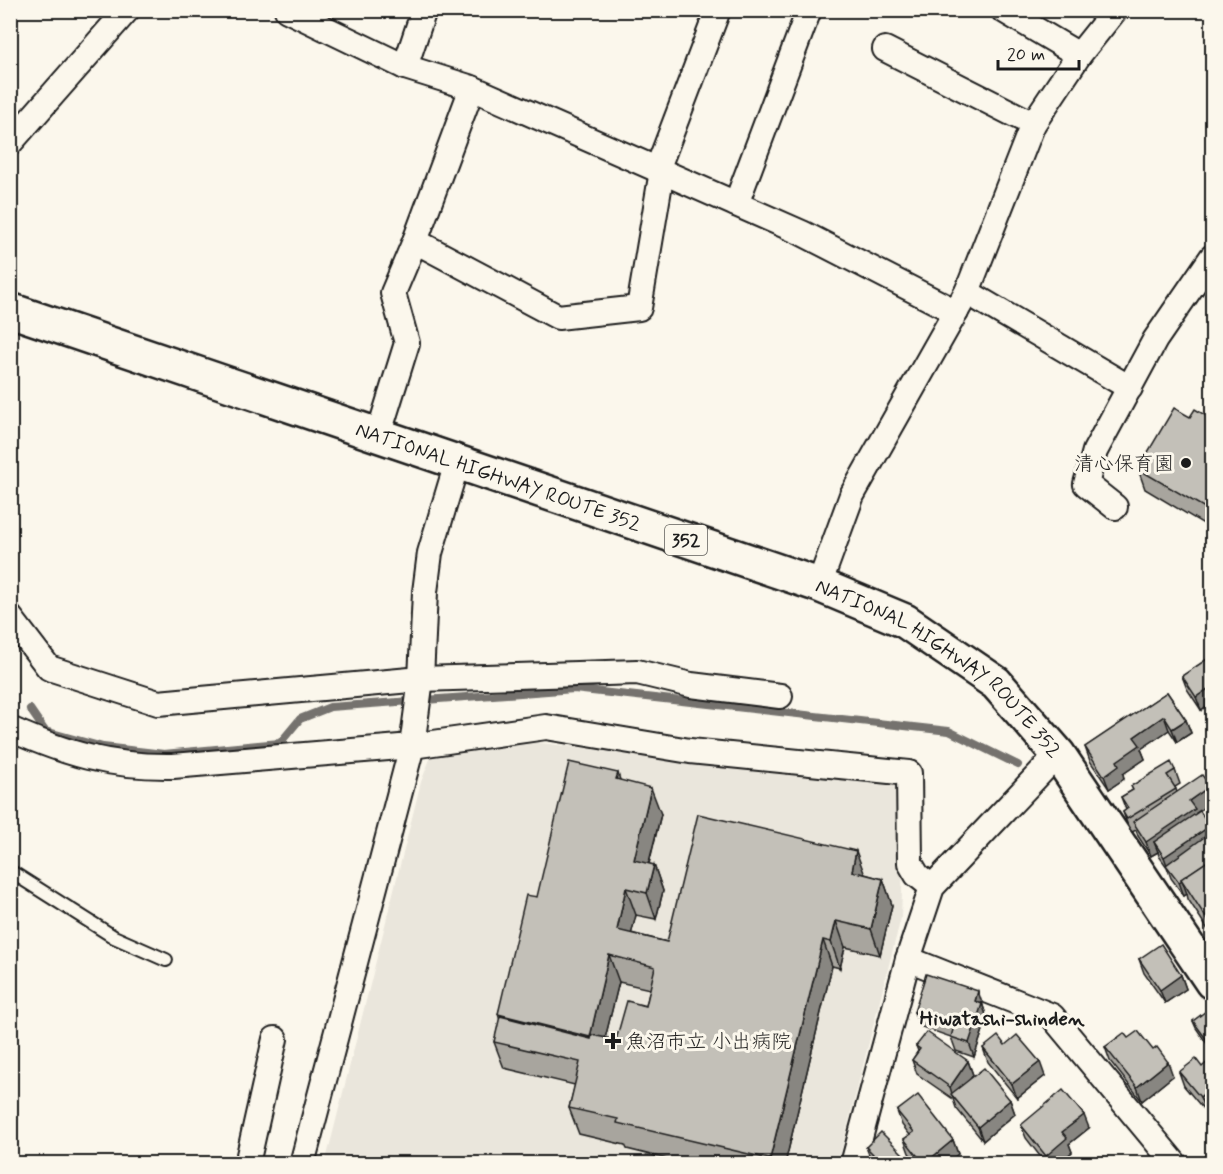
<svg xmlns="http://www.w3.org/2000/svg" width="1223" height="1174" viewBox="0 0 1223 1174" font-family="Mynerve,'Klee One',sans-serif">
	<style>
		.built { fill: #eae6dc }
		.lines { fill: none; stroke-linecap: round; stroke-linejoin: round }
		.stream { stroke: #74726e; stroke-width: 8 }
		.lane-casing { stroke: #1c1c1c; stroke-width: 16 }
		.street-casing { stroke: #1c1c1c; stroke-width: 28 }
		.highway-casing { stroke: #1c1c1c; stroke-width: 38 }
		.lane { stroke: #fbf7ec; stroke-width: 12 }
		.street { stroke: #fbf7ec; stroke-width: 24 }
		.highway { stroke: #fbf7ec; stroke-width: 33 }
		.wall { fill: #a8a59e; stroke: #1c1c1c; stroke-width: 1.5; fill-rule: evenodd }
		.shaded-wall { fill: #888681; stroke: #1c1c1c; stroke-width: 1.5 }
		.building { fill: #c3c0b8; stroke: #1c1c1c; stroke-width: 1.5 }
		.poi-dot { fill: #1c1c1c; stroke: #fbf7ec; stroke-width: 2 }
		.labels { text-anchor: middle; stroke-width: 6; stroke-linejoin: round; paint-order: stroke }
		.shield { fill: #fbf7ec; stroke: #5f5e5a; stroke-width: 1.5 }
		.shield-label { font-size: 18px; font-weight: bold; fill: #1c1c1c }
		.poi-label { font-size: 20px; fill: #1c1c1c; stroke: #fbf7ec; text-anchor: end }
		.street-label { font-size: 20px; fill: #1c1c1c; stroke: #fbf7ec }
		.neighbourhood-label { font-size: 21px; font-weight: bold; fill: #1c1c1c; stroke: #fbf7ec }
	</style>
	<rect width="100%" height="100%" fill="#fbf7ec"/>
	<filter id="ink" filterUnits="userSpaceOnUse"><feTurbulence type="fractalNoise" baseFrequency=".0167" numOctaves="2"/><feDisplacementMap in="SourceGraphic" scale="12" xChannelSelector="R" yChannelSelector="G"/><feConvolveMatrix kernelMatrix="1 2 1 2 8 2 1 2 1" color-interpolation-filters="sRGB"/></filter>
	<g filter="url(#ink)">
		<!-- built -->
		<path class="built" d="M532 742 906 784 901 918 838 1163 325 1164 421 782 434 749Z"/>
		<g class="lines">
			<!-- stream -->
			<path class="stream" d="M30 709 45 731 103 747 164 754 280 743 300 719 330 707 574 689 949 731 1018 765"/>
			<!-- lane casing -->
			<g class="lane-casing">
				<path id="lane" d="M10 871 114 937 166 960"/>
			</g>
			<!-- street casing -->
			<g class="street-casing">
				<g id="street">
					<path d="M287 10 405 67 472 88 802 233 956 312"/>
					<path d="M1003 10 1079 55"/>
					<path d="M885 49 1033 124"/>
					<path d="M405 67 424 10"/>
					<path d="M472 88 415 241 558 317 639 308 662 171"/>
					<path d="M10 143 127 10"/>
					<path d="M657 170 718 10"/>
					<path d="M736 204 809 10"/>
					<path d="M967 292 1130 388"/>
					<path d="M378 436 407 343 393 293 415 241"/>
					<path d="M1115 507 1086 484 1095 451 1155 340 1212 257"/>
					<path d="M819 585 852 495 967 292 1033 124 1079 55 1115 10"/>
					<path d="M10 617 49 668 158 703 421 679 637 672 691 685 780 696"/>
					<path d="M10 729C67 754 110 767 173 766L412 746 546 727 690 751 909 773 910 863 917 875 932 887"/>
					<path d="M908 959 1052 1016 1175 1164"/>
					<path d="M247 1164 275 1039"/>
					<path d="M302 1164 412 746 421 679 425 592 430 553 457 463"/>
					<path d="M853 1164 908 959 932 887 1058 754"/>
				</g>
			</g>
			<!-- highway casing -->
			<g class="highway-casing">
				<g id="highway">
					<path id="s1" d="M10 310 819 585 905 621 996 683 1058 754 1212 982"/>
				</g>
			</g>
			<!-- lane -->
			<use href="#lane" class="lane"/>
			<!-- street -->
			<use href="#street" class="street"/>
			<!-- highway -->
			<use href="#highway" class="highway"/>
		</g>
		<!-- wall -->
		<g class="wall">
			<path d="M1212 409V529L1145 489 1138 469 1190 417H1208Z"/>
			<path d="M1212 656 1201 710 1187 689 1182 676Z"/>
			<path d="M1167 692 1186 720 1191 733 1177 742 1169 730 1141 749 1145 759 1123 774 1124 779 1109 789 1090 761 1085 747Z"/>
			<path d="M1175 770 1180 784 1175 787 1177 792 1212 802 1196 813 1212 833V936L1188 899 1187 894 1184 896 1171 878 1167 867 1159 856 1158 852 1151 856 1138 836 1136 830 1132 832 1128 826 1123 812 1126 810 1121 797 1133 790 1131 786Z"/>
			<path d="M618 773 620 780 661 814 649 864 654 865 663 891 656 919 636 915 631 933 667 942 865 874 883 879 892 905 880 955 845 947 840 968 832 966 785 1164H687L627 1149 625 1145 579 1134 569 1108 575 1085 504 1068 494 1042 500 1020 498 1014 537 897ZM619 982 650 989 646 1006 616 1040 605 1038Z"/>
			<path d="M1139 959 1181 975 1186 989 1165 1003 1144 973Z"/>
			<path d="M983 1005V1006L987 1018 974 1057 956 1051 951 1037 919 1026 914 1012Z"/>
			<path d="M1212 1011V1051L1196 1028 1193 1021Z"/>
			<path d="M1128 1038 1153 1050 1173 1076 1142 1101 1110 1061 1105 1047Z"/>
			<path d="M1005 1045 1045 1076 1017 1098 988 1062 983 1048Z"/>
			<path d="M916 1046 968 1061 973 1075 971 1078 1010 1100 1015 1114 983 1141 956 1108 953 1099 917 1074 912 1060 918 1051Z"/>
			<path d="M1202 1067 1205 1111 1184 1086 1179 1072Z"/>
			<path d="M897 1111 953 1140 958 1154 946 1164H917L909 1153 904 1139 910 1135 902 1125Z"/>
			<path d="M1021 1125 1089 1128 1069 1144 1072 1152 1058 1164H1046L1026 1138Z"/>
			<path d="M866 1147 913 1164H867L866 1161 870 1157Z"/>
		</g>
		<!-- shaded-wall -->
		<g class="shaded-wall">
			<path d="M1212 496V528L1205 508Z"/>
			<path d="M1212 686V703L1201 710 1196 697Z"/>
			<path d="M1164 716 1169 730 1141 749 1145 759 1123 774 1124 779 1109 789 1104 776 1117 761 1134 737Z"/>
			<path d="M1186 720 1191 733 1177 742 1172 729Z"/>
			<path d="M1210 786 1212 794V802L1196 813 1200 823 1154 842 1158 852 1151 856 1146 842 1189 801Z"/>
			<path d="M651 788 661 814 643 886 634 860Z"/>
			<path d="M1210 826 1212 833V842L1168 868 1164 857Z"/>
			<path d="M856 851 866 878 852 871Z"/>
			<path d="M1212 858V875L1182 880Z"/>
			<path d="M654 865 663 891 656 919 647 893Z"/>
			<path d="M883 879 892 905 880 955 871 929Z"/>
			<path d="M1182 880 1187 894 1184 896 1179 882Z"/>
			<path d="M626 888 636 915 626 956 617 930Z"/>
			<path d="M836 921 845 947 840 968 831 942Z"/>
			<path d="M823 940 832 966 785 1164H772L770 1159Z"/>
			<path d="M609 955 619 982 599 1063 590 1037Z"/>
			<path d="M1181 975 1186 989 1165 1003 1160 990Z"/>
			<path d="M978 991 987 1018 974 1057 969 1043 975 1001Z"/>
			<path d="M968 1061 973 1075 956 1100 953 1097 950 1087Z"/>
			<path d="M1040 1062 1045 1076 1017 1098 1012 1084Z"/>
			<path d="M1168 1062 1173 1076 1142 1101 1137 1087Z"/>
			<path d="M1212 1086V1104L1205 1111 1200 1097Z"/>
			<path d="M1010 1100 1015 1114 983 1141 978 1127Z"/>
			<path d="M1084 1115 1089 1128 1069 1144 1072 1152 1058 1164H1049L1046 1156 1062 1132Z"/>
			<path d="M953 1140 958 1154 946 1164H924Z"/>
		</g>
		<!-- building -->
		<g class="building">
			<path d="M1174 408 1190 417 1195 409 1208 417 1212 409V496L1205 508 1138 469Z"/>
			<path d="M1212 656V686L1196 697 1182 676Z"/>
			<path d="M1167 692 1186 720 1172 729 1164 716 1134 737 1140 745 1117 761 1119 765 1104 776 1085 747Z"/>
			<path d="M569 762 618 773 616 779 651 788 634 860 654 865 647 893 626 888 617 930 667 942 698 814 856 851 852 871 883 879 871 929 836 921 831 942 823 940 770 1159 617 1123 618 1119 569 1108 580 1062 494 1042 500 1016 591 1039 592 1035 616 1040 627 1001 646 1006 655 967 609 955 590 1037 498 1014 526 895 537 897Z"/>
			<path d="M1171 762 1175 770 1167 775 1176 789 1127 819 1123 812 1128 808 1121 797 1133 790 1131 786Z"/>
			<path d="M1202 775 1210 786 1189 801 1195 809 1146 842 1133 822Z"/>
			<path d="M1200 811 1210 826 1164 857 1154 842Z"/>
			<path d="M1210 833 1212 836V858L1181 879 1182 880 1179 882 1166 865Z"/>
			<path d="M1208 861 1212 868V927L1181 879Z"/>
			<path d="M1161 944 1181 975 1160 990 1139 959Z"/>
			<path d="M926 974 978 991 975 1001 982 1004 969 1043 951 1037 954 1026 914 1012Z"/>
			<path d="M1210 1008 1212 1011V1047L1193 1021Z"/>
			<path d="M1138 1031 1153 1050 1157 1047 1168 1062 1137 1087 1105 1047 1124 1033 1128 1038Z"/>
			<path d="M927 1032 968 1061 950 1087 912 1060 920 1049 916 1046Z"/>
			<path d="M1017 1035 1040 1062 1012 1084 983 1048 998 1036 1005 1045Z"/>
			<path d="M1212 1058V1086L1200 1097 1179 1072 1196 1059 1202 1067Z"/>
			<path d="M984 1068 1010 1100 978 1127 951 1094Z"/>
			<path d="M1063 1090 1084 1115 1062 1132 1067 1138 1046 1156 1021 1125Z"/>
			<path d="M918 1095 953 1140 924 1164 904 1139 914 1132 897 1111Z"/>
			<path d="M881 1132 913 1164H868L866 1161 873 1154 866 1147Z"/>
		</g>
	</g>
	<!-- markers -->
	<g class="poi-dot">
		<circle cx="1186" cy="463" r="6"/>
		<path d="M610 1032h6v6h6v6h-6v6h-6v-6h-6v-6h6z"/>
	</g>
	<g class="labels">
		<!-- shield labels -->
		<rect class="shield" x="665" y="525" width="42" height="30" rx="4.5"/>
		<g class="shield-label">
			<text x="686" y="546">352</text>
		</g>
		<!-- poi labels -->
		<g class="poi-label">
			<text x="1174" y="470">清心保育園</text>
			<text x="626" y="1048" text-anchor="start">魚沼市立 小出病院</text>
		</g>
		<!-- street labels -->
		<g class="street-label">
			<text dy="7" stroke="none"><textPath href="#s1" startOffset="516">NATIONAL HIGHWAY ROUTE 352</textPath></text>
			<text dy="7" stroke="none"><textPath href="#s1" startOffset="1002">NATIONAL HIGHWAY ROUTE 352</textPath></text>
		</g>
		<!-- neighbourhood labels -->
		<g class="neighbourhood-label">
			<text x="1002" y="1025">Hiwatashi-shinden</text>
		</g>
	</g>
	<!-- margin -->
	<rect width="1223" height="1174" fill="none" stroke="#fbf7ec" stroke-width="36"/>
	<rect x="18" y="18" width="1187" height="1138" fill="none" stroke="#1c1c1c" stroke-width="2" filter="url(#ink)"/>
	<!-- scale -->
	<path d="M998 60v9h81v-9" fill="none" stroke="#1c1c1c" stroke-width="3"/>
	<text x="1007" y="60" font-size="18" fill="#1c1c1c" stroke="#fbf7ec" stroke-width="4.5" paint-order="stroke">20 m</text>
</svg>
